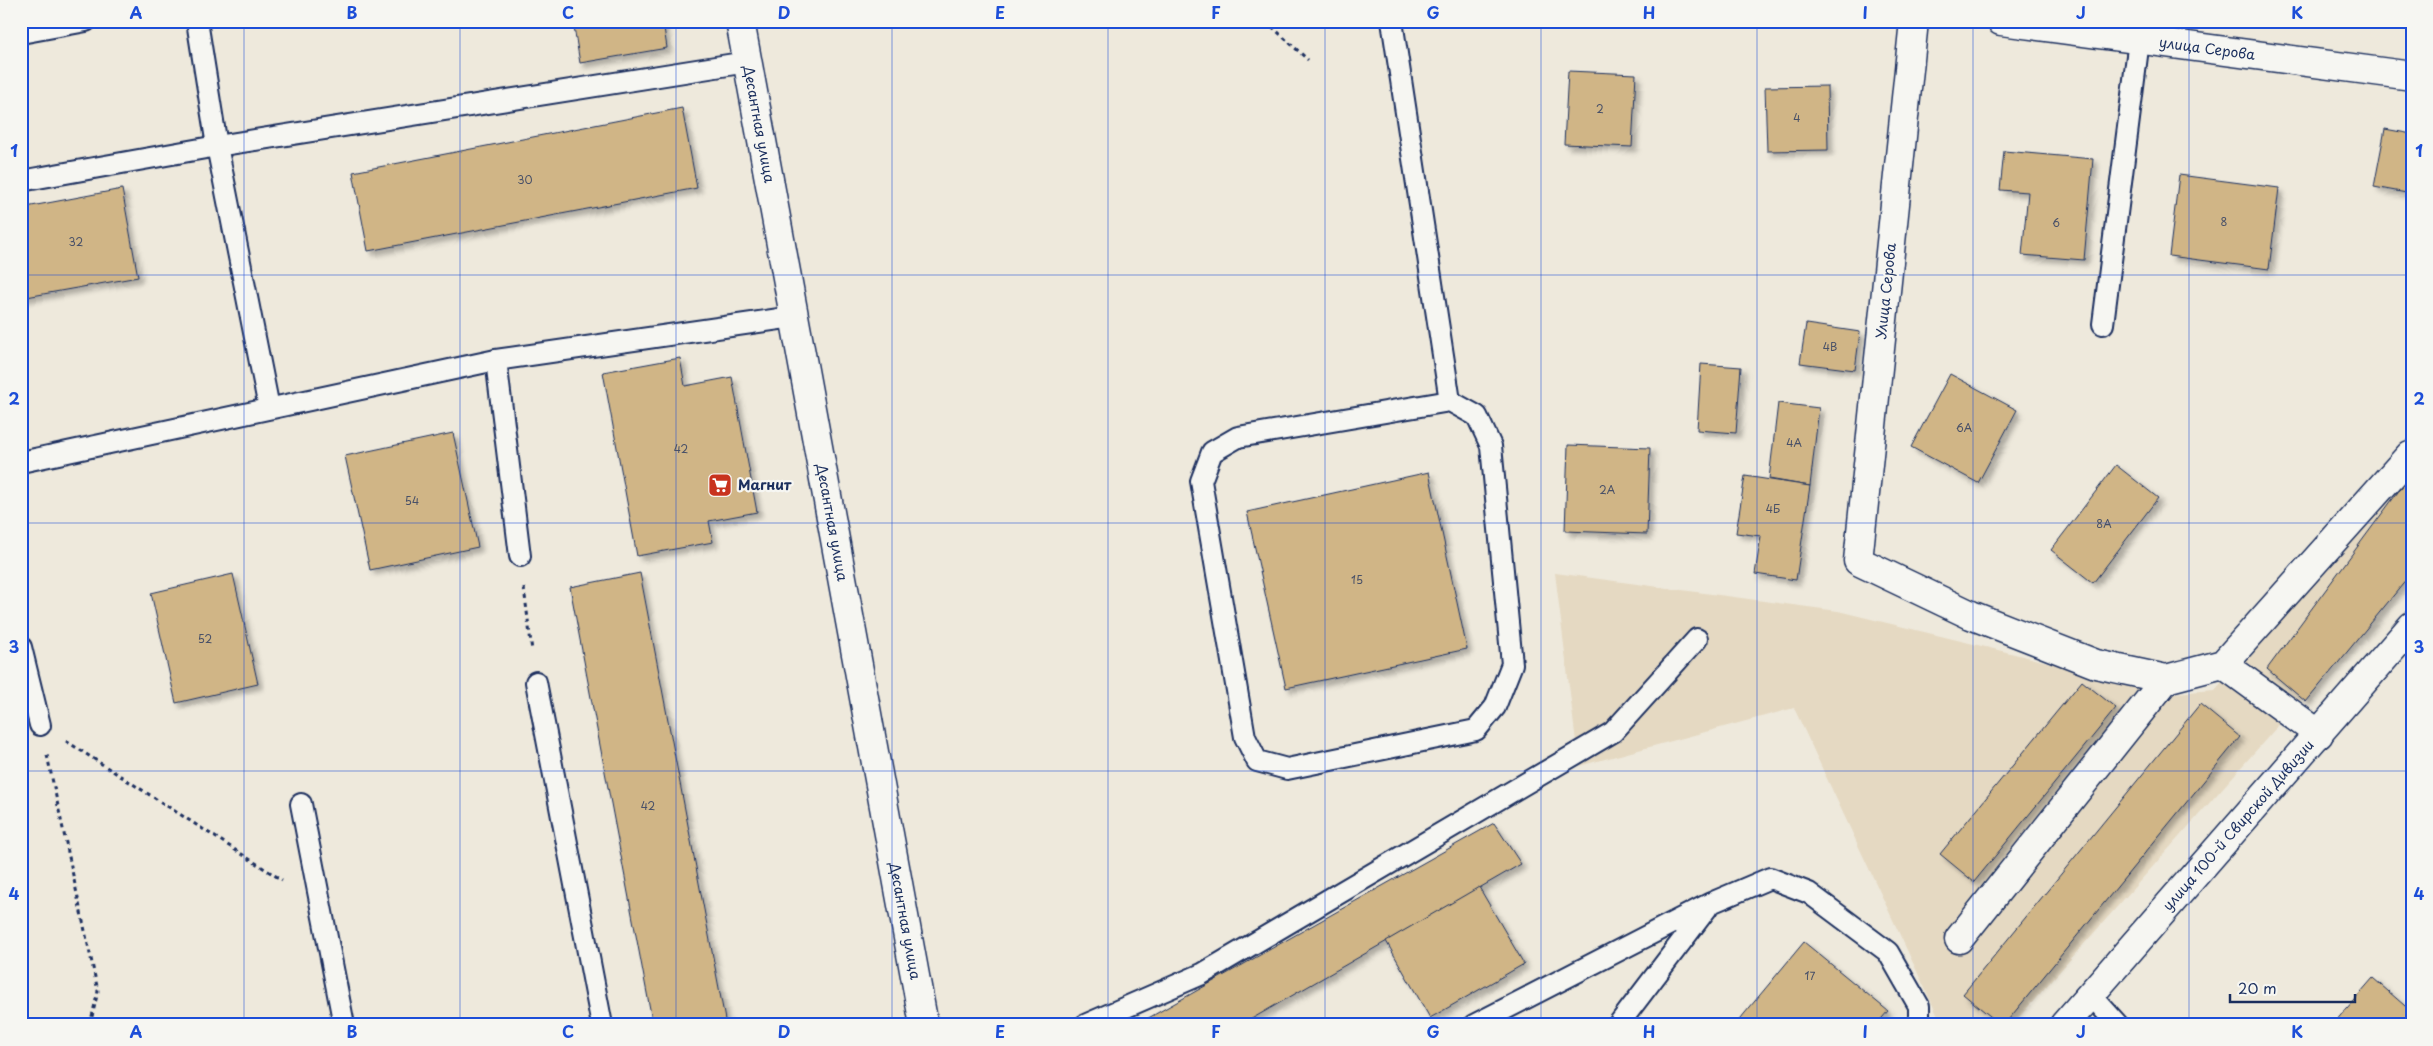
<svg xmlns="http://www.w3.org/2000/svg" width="2433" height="1046" viewBox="0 0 2433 1046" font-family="'Playpen Sans',sans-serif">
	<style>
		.built { fill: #e5d9c2 }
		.building { fill: #d0b586; stroke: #1b2f5e; filter: url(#shadow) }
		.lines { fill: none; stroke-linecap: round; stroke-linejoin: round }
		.service-casing { stroke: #1b2f5e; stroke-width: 24 }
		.minor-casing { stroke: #1b2f5e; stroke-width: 31 }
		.tertiary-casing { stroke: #1b2f5e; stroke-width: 31 }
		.primary-casing { stroke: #1b2f5e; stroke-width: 31 }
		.path { stroke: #1b2f5e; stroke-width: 3; stroke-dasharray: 4 4; stroke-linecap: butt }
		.service { stroke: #f6f6f2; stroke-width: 20 }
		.minor { stroke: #f6f6f2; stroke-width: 28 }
		.tertiary { stroke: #f6f6f2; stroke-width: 28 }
		.primary { stroke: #f6f6f2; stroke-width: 28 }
		.grid { fill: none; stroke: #1d4ed8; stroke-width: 1; stroke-opacity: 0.55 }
		.labels { text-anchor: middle; stroke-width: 4.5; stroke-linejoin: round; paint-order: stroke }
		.number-label { font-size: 11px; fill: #485068 }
		.street-label { font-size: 14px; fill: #1b2f5e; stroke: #f6f6f2 }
		.poi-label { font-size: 14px; font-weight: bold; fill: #1b2f5e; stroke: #f6f6f2; text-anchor: start }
		.neatline { fill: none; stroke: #1d4ed8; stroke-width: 2 }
		.grid-label { font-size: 16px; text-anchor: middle; font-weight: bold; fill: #1d4ed8 }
	</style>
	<defs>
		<filter id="shadow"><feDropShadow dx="4.5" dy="4.5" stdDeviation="2.5" flood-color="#0004"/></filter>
	</defs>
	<rect width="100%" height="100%" fill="#eee9dc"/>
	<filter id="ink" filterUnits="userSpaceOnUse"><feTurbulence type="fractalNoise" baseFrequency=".02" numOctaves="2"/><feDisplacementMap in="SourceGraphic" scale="10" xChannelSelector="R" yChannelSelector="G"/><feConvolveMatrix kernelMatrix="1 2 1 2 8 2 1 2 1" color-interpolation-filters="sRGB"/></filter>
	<g filter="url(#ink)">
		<!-- built -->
		<path class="built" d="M2412 462V575L2012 1025H1942L1794 708 1579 766 1555 573 1838 611 2174 693 2215 690Z"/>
		<!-- building -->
		<g class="building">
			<path d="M573 21H663L667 48 580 63Z"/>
			<path d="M1568 71 1636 74 1632 147 1564 144Z"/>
			<path d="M1827 86 1828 150 1767 151 1765 87Z"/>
			<path d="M682 108 697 188 368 251 353 172Z"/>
			<path d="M2385 129 2412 134V194L2374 187Z"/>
			<path d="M2004 151 2093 159 2084 260 2022 255 2028 192 2000 190Z"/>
			<path d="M2179 175 2279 188 2269 269 2169 256Z"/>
			<path d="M122 189 138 277 21 298V208Z"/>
			<path d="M1806 324 1860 332 1855 370 1800 363Z"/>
			<path d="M680 358 685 386 732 377 757 512 709 521 713 542 637 556 603 372Z"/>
			<path d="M1701 364 1741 367 1736 433 1697 430Z"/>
			<path d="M1950 374 2017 410 1978 483 1911 447Z"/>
			<path d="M1778 403 1819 408 1810 486 1769 479Z"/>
			<path d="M453 433 478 547 370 570 345 456Z"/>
			<path d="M1568 445 1650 448 1647 534 1565 531Z"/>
			<path d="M2116 465 2158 498 2093 583 2051 550Z"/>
			<path d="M1429 472 1467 649 1286 688 1247 512Z"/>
			<path d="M2412 473V573L2306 702 2267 669Z"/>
			<path d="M1745 476 1810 486 1796 580 1755 574 1761 536 1736 533Z"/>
			<path d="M640 573 726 1025H653L570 587Z"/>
			<path d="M233 574 258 684 176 703 151 593Z"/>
			<path d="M2082 681 2116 708 1974 882 1940 854Z"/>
			<path d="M2200 704 2240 737 2004 1025H2001L1963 994Z"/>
			<path d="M1494 823 1521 864 1241 1025H1136Z"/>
			<path d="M1479 887 1524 964 1430 1018 1386 941Z"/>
			<path d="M1804 942 1888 1011 1876 1025H1735Z"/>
			<path d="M2373 978 2412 1012V1025H2337L2334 1023Z"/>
		</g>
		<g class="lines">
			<!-- service casing -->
			<g class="service-casing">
				<g id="service">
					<path d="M197 21 217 146 269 408"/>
					<path d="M1392 21 1450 401"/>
					<path d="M21 33 86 21"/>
					<path d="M21 181 217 146 747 62"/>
					<path d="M2103 324 2139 40"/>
					<path d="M496 360 520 556"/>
					<path d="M1450 401 1477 416 1491 446 1512 664 1495 707 1476 730 1287 769 1257 761 1245 737 1201 481 1212 452 1238 437Z"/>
					<path d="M21 462 496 360 793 317"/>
					<path d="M21 647 40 725"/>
					<path d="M536 682 602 1025"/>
					<path d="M301 804 344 1025"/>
					<path d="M2090 994 2118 1025"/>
					<path d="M1085 1025 1202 974 1613 732 1697 639"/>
					<path d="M1474 1025 1711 903 1770 878 1809 893 1888 952 1919 1006V1025"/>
					<path d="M1618 1025 1707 908"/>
				</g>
			</g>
			<!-- minor casing -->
			<g class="minor-casing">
				<g id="minor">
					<path d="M1914 21 1858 561 1971 615 2096 664 2166 679 2223 664 2410 455"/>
					<path d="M2223 664 2319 734"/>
					<path d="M1959 939 2166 679"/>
				</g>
			</g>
			<!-- tertiary casing -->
			<g class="tertiary-casing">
				<g id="tertiary">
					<path id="s1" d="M740 21 924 1025"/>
					<path id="s2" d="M2001 21 2412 76"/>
				</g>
			</g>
			<!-- primary casing -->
			<g class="primary-casing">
				<g id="primary">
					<path id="s3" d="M2064 1025 2412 626"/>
				</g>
			</g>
			<!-- path -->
			<g class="path">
				<path d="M1266 21 1308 60"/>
				<path d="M524 588 532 651"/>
				<path d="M66 741 282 880"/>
				<path d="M47 755 98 991 90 1025"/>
			</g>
			<!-- service -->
			<use href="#service" class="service"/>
			<!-- minor -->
			<use href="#minor" class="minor"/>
			<!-- tertiary -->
			<use href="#tertiary" class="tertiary"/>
			<!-- primary -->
			<use href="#primary" class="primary"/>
		</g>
	</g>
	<!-- grid -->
	<path class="grid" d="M244 21V1025M460 21V1025M676 21V1025M892 21V1025M1108 21V1025M1325 21V1025M1541 21V1025M1757 21V1025M1973 21V1025M2189 21V1025M21 275H2412M21 523H2412M21 771H2412"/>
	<!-- icons -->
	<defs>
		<g id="supermarket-square" transform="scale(1.25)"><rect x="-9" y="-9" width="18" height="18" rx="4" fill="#c8321e" stroke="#f6f6f2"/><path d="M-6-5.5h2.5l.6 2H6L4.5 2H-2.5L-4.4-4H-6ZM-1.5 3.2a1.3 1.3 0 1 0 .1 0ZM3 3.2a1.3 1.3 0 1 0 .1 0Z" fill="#fff"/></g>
	</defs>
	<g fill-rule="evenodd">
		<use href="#supermarket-square" x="720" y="485"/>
	</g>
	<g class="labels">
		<!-- number labels -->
		<g class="number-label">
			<text x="1600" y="113">2</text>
			<text x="1797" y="122">4</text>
			<text x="525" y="184">30</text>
			<text x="2224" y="226">8</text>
			<text x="2056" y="227">6</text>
			<text x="76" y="246">32</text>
			<text x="1830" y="351">4В</text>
			<text x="1964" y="432">6А</text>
			<text x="1794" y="447">4А</text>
			<text x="681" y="453">42</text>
			<text x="1607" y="494">2А</text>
			<text x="412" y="505">54</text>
			<text x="1773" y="513">4Б</text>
			<text x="2104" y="528">8А</text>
			<text x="1357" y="584">15</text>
			<text x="205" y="643">52</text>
			<text x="648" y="810">42</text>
			<text x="1810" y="980">17</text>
		</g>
		<!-- street labels -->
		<g class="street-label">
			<text dy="5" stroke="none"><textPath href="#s2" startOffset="208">улица Серова</textPath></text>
			<text dy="5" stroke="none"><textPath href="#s1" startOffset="105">Десантная улица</textPath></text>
			<text transform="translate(1886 291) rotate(-84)" y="5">Улица Серова</text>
			<text dy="5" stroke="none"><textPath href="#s1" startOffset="510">Десантная улица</textPath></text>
			<text dy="5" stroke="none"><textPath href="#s3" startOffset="265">улица 100-й Свирской Дивизии</textPath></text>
			<text dy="5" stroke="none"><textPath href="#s1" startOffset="915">Десантная улица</textPath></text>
		</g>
		<!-- poi labels -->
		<g class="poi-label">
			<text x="738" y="490">Магнит</text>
		</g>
	</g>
	<!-- margin -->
	<rect width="2433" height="1046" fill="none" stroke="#f6f6f2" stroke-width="55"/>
	<!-- scale -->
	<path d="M2230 994v8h125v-8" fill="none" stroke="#1b2f5e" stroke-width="2.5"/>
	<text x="2238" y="994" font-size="15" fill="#1b2f5e" stroke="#f6f6f2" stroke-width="4" paint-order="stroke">20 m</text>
	<rect x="28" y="28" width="2378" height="990" class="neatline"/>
	<g class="grid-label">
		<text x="136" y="19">A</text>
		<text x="352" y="19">B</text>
		<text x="568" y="19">C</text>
		<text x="784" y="19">D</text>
		<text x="1000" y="19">E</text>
		<text x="1216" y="19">F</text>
		<text x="1433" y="19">G</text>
		<text x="1649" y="19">H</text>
		<text x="1865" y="19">I</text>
		<text x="2081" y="19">J</text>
		<text x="2297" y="19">K</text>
		<text x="14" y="157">1</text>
		<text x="2419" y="157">1</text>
		<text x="14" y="405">2</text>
		<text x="2419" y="405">2</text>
		<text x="14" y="653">3</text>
		<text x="2419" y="653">3</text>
		<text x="14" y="900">4</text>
		<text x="2419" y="900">4</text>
		<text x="136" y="1038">A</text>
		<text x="352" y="1038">B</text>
		<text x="568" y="1038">C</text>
		<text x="784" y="1038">D</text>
		<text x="1000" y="1038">E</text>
		<text x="1216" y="1038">F</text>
		<text x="1433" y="1038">G</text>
		<text x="1649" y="1038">H</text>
		<text x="1865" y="1038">I</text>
		<text x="2081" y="1038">J</text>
		<text x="2297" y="1038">K</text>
	</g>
</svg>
